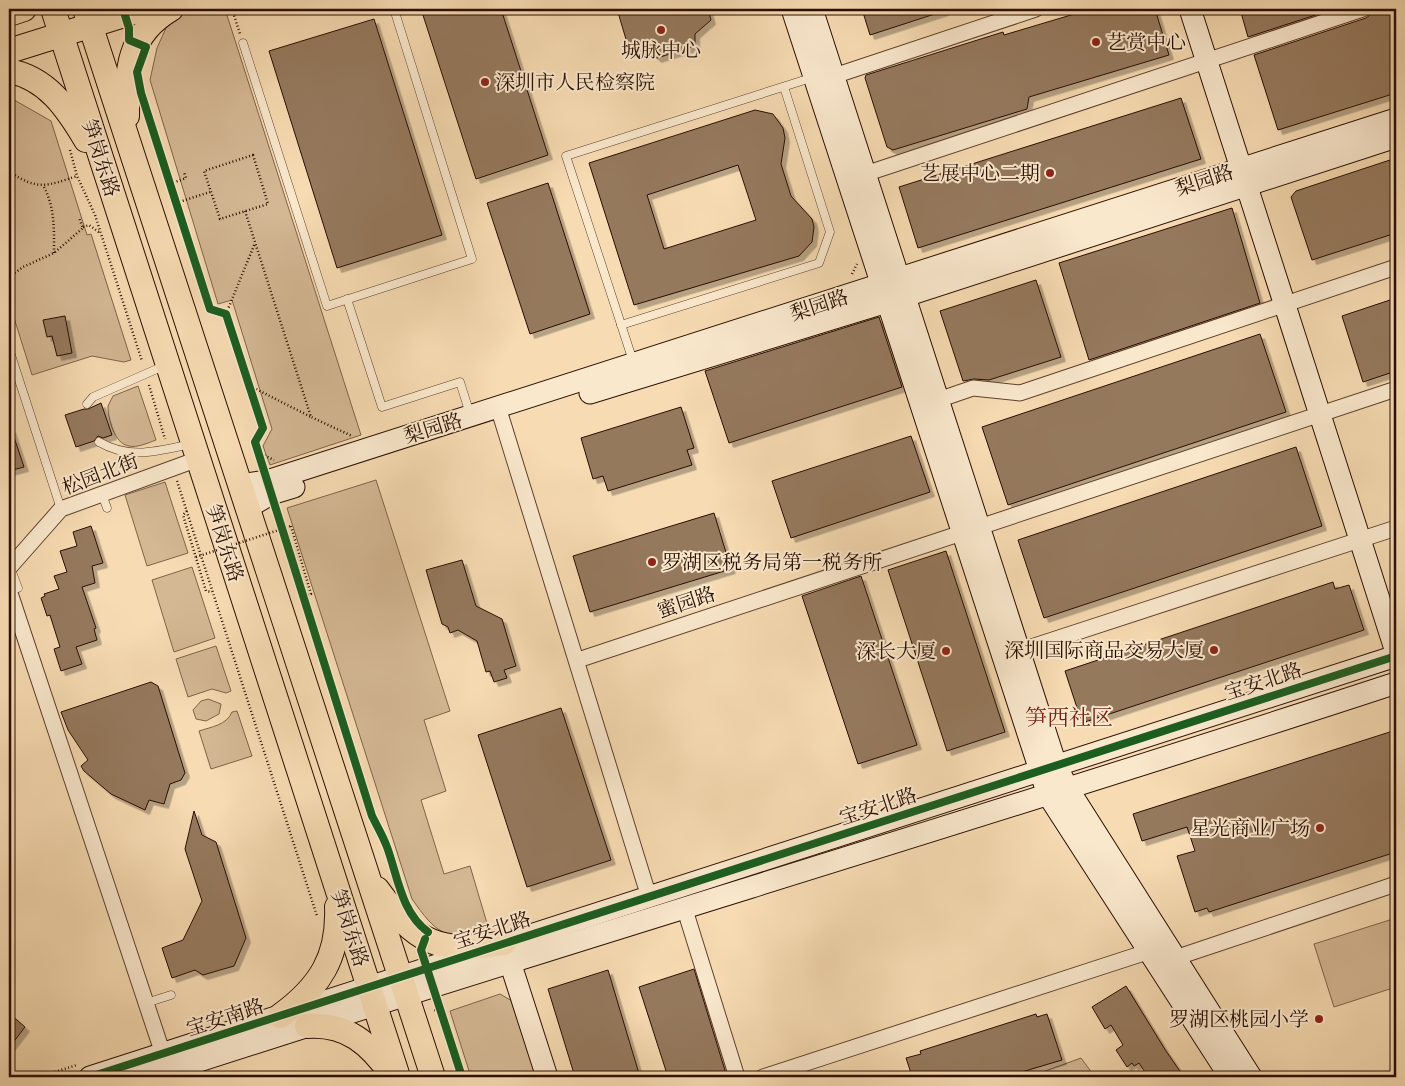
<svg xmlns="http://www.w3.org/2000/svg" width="1405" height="1086" viewBox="0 0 1405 1086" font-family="'IM FELL English','Noto Serif SC',serif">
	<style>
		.green { fill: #d4b894; stroke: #7f634a }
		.building { fill: #95795d; stroke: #2a0e00; fill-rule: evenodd; filter: url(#shadow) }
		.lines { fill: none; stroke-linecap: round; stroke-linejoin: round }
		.lane-casing { stroke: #5d412c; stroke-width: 9 }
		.street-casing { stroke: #5d412c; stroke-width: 17 }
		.secondary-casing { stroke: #2a0e00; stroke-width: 23 }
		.primary-casing { stroke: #2a0e00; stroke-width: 26 }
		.path { stroke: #2a0e00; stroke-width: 2.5; stroke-dasharray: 1 2.5; stroke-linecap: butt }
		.lane { stroke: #fae8cd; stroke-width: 8 }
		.street { stroke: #fae8cd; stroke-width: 15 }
		.secondary { stroke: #fae8cd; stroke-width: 21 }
		.primary { stroke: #f7dbb2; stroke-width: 24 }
		.path-bridge { stroke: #2a0e00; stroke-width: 2.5; stroke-dasharray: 1 2.5; stroke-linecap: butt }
		.cycleway-casing { stroke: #fae8cd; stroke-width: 11 }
		.cycleway { stroke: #1b5e20; stroke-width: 8 }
		.poi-dot { fill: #8f2418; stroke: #fae8cd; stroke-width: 2 }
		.labels { text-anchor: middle; stroke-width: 4; stroke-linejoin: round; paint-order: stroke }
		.poi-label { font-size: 20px; fill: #2a0e00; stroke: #fae8cd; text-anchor: end }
		.street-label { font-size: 20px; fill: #2a0e00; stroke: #fae8cd }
		.quarter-label { font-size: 22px; fill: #7a1f14; stroke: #fae8cd }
	</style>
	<defs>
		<filter id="shadow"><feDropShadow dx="4.5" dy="4.5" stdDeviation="0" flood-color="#0004"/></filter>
	</defs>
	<rect width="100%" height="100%" fill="#f7dbb2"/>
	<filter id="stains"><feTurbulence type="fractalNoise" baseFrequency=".004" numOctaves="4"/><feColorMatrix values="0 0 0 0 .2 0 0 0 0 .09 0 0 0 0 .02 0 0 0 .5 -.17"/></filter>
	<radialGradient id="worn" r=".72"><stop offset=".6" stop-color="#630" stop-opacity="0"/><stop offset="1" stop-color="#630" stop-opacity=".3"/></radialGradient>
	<!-- green -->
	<g class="green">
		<path d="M188 9H225L361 435 270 465 263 446 272 429 232 300 218 304 150 80 157 48 166 28Z"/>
		<path d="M9 97 51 121 87 235 91 234 131 360 124 362 92 356 32 375 9 302Z"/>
		<path d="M138 386 156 440C148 443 137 448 129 446 114 444 108 418 108 406L113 396Z"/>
		<path d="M376 480 450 711 424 720 446 791 421 800 444 874 470 866 489 930C446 943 436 933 412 899L287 508Z"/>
		<path d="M165 482 188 553 147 566 125 495Z"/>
		<path d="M192 567 215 638 174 652 152 580Z"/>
		<path d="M216 646 231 691 226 693 212 689 188 697 176 659Z"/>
		<path d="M208 699 221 704 219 714 206 721 196 719 193 710 201 701Z"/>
		<path d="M237 711 252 756 211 769 199 731C211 727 227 725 232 712Z"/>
		<path d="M1396 918V987L1334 1007 1314 944Z"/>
		<path d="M500 994 512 1001 538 1077H471L450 1011Z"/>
		<path d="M1081 1058 1095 1077H1029Z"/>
	</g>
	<!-- building -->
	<g class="building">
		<path d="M421 9H501L548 155 476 179Z"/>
		<path d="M617 9H708L711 20 695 34V46L657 58 648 50 628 46Z"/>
		<path d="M862 9H944V11L870 35Z"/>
		<path d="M1091 9H1155L1169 55 1029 97 1027 109 893 150 887 147 865 78 866 75 1003 32 1004 35Z"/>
		<path d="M1240 9H1334L1248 37Z"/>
		<path d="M1372 9H1396V93L1278 130 1254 55 1366 18 1370 15Z"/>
		<path d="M374 19 442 235 337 268 269 51Z"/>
		<path d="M1181 98 1201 159 918 248 899 187Z"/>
		<path d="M755 110 773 114 783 128 785 138 781 164 791 196 812 219 814 227 812 242 799 256 634 305 589 163ZM738 165 756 220 664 249 647 195Z"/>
		<path d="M1396 158V233L1312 260 1291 197 1296 191Z"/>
		<path d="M548 183 590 314 530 334 487 203Z"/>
		<path d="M1232 208 1260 303 1089 360 1059 263Z"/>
		<path d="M1036 280 1061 357 989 380 974 379 963 381 940 311Z"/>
		<path d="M1396 298V371L1363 382 1342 316Z"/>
		<path d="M65 316 72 353 57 356 52 336 47 337 43 320Z"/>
		<path d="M879 317 902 387 729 443 705 371Z"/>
		<path d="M1260 334 1286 412 1008 505 982 427Z"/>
		<path d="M101 403 112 435 103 438 98 436 94 441 76 447 65 415 84 409H88Z"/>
		<path d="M681 407 694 448 687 450 692 465 608 491 603 476 593 479 581 438Z"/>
		<path d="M9 428H11L24 467 9 471Z"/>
		<path d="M911 436 930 492 791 538 772 481Z"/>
		<path d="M1296 447 1322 526 1044 618 1018 540Z"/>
		<path d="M714 513 731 569 590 612 573 556Z"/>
		<path d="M91 526 103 563 92 566 95 583 82 587 96 628 94 629 97 640 76 647 82 664 61 671 54 649 60 647 50 615 47 616 41 598 45 596 44 594 59 589 54 576 67 572 60 551 77 546 73 532Z"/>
		<path d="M946 551 1005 732 947 751 888 570Z"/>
		<path d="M462 560 476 606 502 619 516 666 504 670 507 678 494 682 490 671 486 672 477 641 458 630 450 633 448 627 442 624 426 570Z"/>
		<path d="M861 576 917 745 858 764 802 596Z"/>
		<path d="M1333 582 1335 589 1349 585 1364 630 1082 723 1065 671Z"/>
		<path d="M151 682 158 686 185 773 181 780 170 784 164 804 149 800 145 810 111 794 84 771 81 766 88 760 68 730 61 712Z"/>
		<path d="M561 708 611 860 527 887 478 735Z"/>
		<path d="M1396 730V852L1209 912 1207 908 1195 912 1177 856 1195 851 1187 827 1142 841 1133 814Z"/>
		<path d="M194 811 202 835 216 842 246 938 234 966 203 975 195 970 172 978 162 948 183 940 202 901 185 849Z"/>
		<path d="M694 969 727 1077H668L639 987Z"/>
		<path d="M608 970 640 1077H575L548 989Z"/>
		<path d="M1126 986 1166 1051 1184 1077H1148L1139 1063 1134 1066 1132 1063 1127 1067 1116 1050 1123 1045 1111 1025 1105 1029 1092 1007Z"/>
		<path d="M9 1013 25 1027 9 1048Z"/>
		<path d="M1036 1014 1037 1017 1047 1014 1062 1060 1005 1077H925L924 1073H911L906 1058 921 1054 920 1051Z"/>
	</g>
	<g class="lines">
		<!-- lane casing -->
		<g class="lane-casing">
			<g id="lane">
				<path d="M243 43 327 306 472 259 394 9"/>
				<path d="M347 299 382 407 460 382 470 414"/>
				<path d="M621 325 819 263 830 232 784 87"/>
				<path d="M9 349 61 509"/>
				<path d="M633 361 566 156 814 77"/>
				<path d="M87 404 93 397 166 365"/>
				<path d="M99 442C130 460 158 451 191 444"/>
				<path d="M102 494 107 508"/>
				<path d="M10 567 18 588"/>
				<path d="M146 1003 171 995"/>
			</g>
		</g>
		<!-- street casing -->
		<g class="street-casing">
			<g id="street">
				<path d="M834 76 1036 9"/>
				<path d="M865 174 1363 9"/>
				<path d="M938 400 973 388 1020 393 1396 267"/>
				<path d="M498 407 649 897"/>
				<path d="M9 568 61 509 198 459"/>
				<path d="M9 590 163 1054"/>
				<path d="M1019 651 1396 528"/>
				<path d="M578 660 1396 389"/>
				<path d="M685 910 737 1077"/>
				<path d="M1175 958 1396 884"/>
				<path d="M763 1077 1150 951"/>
			</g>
		</g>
		<!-- secondary casing -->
		<g class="secondary-casing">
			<g id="secondary">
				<path d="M792 9 1048 795 1230 1077"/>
				<path d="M812 9 1056 765 1068 789 1251 1077"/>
				<path d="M1190 9 1396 652"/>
				<path d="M590 393 887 302 1396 137"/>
				<path d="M240 485 267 481 1396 119"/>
				<path d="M247 508 271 494 294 487"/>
				<path d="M510 962 547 1077"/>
				<path d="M90 1077 1396 656"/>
				<path d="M150 1077C564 942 982 819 1396 683"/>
			</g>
		</g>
		<!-- primary casing -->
		<g class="primary-casing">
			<g id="primary">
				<path d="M53 9 398 1077"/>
				<path d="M85 9 433 1077"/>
				<path d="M9 14 24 9"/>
				<path d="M9 51 143 9"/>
				<path d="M9 71C47 78 67 108 86 140"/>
				<path d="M127 116C127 70 127 35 171 9"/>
				<path d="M377 889C417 944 437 954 504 943"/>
				<path d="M280 1016C320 987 339 957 337 907"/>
				<path d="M307 1026C347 1023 370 1044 392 1075"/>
			</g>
		</g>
		<!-- path -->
		<g class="path">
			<path d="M232 9 240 34"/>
			<path d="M189 14 205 9"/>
			<path d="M147 111 210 309 226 314 263 428 255 442 259 453 274 460"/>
			<path d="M70 150 77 176 95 215 142 361"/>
			<path d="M253 155 268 204 220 219 204 171Z"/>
			<path d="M9 171C37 191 47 186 77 176"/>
			<path d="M170 184 186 178 184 172"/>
			<path d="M44 187C55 208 54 230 54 253"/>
			<path d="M176 203 210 192"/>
			<path d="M245 211 311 417 352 436"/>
			<path d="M83 227 89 225 100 233"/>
			<path d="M852 274 857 264"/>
			<path d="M9 277 23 267 54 253 83 228 79 218"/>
			<path d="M226 314 255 243"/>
			<path d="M149 385 165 439"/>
			<path d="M250 386 311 417"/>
			<path d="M177 481 317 916"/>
			<path d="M187 511 183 515 206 591 212 592"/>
			<path d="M277 511 372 816 386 845 400 888"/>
			<path d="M291 526 311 594 304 596"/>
			<path d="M438 1004 462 1077"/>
			<path d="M434 1010H440"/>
			<path d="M38 1077 77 1065"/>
		</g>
		<!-- lane -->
		<use href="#lane" class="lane"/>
		<!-- street -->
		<use href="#street" class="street"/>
		<!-- secondary -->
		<use href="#secondary" class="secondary"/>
		<!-- primary -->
		<use href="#primary" class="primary"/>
		<!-- path-bridge -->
		<path class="path-bridge" d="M196 557 291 526"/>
		<!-- cycleway casing -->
		<g class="cycleway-casing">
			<g id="cycleway">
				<path d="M123 9 129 28V40L146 47 137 72 141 93 210 309 226 314 263 428 255 442 372 816C377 826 383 836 387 847 398 877 401 912 428 932"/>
				<path d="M425 939 421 950 462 1077"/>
				<path d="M90 1077 1396 656"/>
			</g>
		</g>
		<!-- cycleway -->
		<use href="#cycleway" class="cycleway"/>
	</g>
	<!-- markers -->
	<g class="poi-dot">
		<circle cx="661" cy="30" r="5"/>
		<circle cx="1096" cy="42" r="5"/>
		<circle cx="485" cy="82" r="5"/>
		<circle cx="1050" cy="173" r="5"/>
		<circle cx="652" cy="562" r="5"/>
		<circle cx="1214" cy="650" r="5"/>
		<circle cx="946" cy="651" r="5"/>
		<circle cx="1320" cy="828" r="5"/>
		<circle cx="1319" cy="1019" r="5"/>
	</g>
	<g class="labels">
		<!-- poi labels -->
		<g class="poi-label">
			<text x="1106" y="49" text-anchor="start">艺赏中心</text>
			<text x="661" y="57" text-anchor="middle">城脉中心</text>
			<text x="495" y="89" text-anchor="start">深圳市人民检察院</text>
			<text x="1040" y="180">艺展中心二期</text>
			<text x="662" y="569" text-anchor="start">罗湖区税务局第一税务所</text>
			<text x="1204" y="657">深圳国际商品交易大厦</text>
			<text x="936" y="658">深长大厦</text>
			<text x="1310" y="835">星光商业广场</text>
			<text x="1309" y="1026">罗湖区桃园小学</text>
		</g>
		<!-- street labels -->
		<g class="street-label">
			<text transform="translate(101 158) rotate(72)" y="7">笋岗东路</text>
			<text transform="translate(1204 180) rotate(-18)" y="7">梨园路</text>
			<text transform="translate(819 305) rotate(-18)" y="7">梨园路</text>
			<text transform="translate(433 428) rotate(-17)" y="7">梨园路</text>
			<text transform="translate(100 474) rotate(-21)" y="7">松园北街</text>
			<text transform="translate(225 543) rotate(72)" y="7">笋岗东路</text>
			<text transform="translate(686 602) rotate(-18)" y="7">蜜园路</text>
			<text transform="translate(1263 681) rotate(-18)" y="7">宝安北路</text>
			<text transform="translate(878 806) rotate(-18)" y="7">宝安北路</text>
			<text transform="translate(350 928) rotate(72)" y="7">笋岗东路</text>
			<text transform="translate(492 930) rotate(-18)" y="7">宝安北路</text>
			<text transform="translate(225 1017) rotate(-18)" y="7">宝安南路</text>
		</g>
		<!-- quarter labels -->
		<g class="quarter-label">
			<text x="1069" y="725">笋西社区</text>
		</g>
	</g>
	<!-- margin -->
	<rect width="1405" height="1086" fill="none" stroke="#f7dbb2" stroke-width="30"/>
	<rect x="10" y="10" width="1385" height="1066" fill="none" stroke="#2a0e00" stroke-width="2.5"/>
	<rect x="15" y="15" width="1375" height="1056" fill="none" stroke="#2a0e00"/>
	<rect width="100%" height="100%" filter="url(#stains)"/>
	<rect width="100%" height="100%" fill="url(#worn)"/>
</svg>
